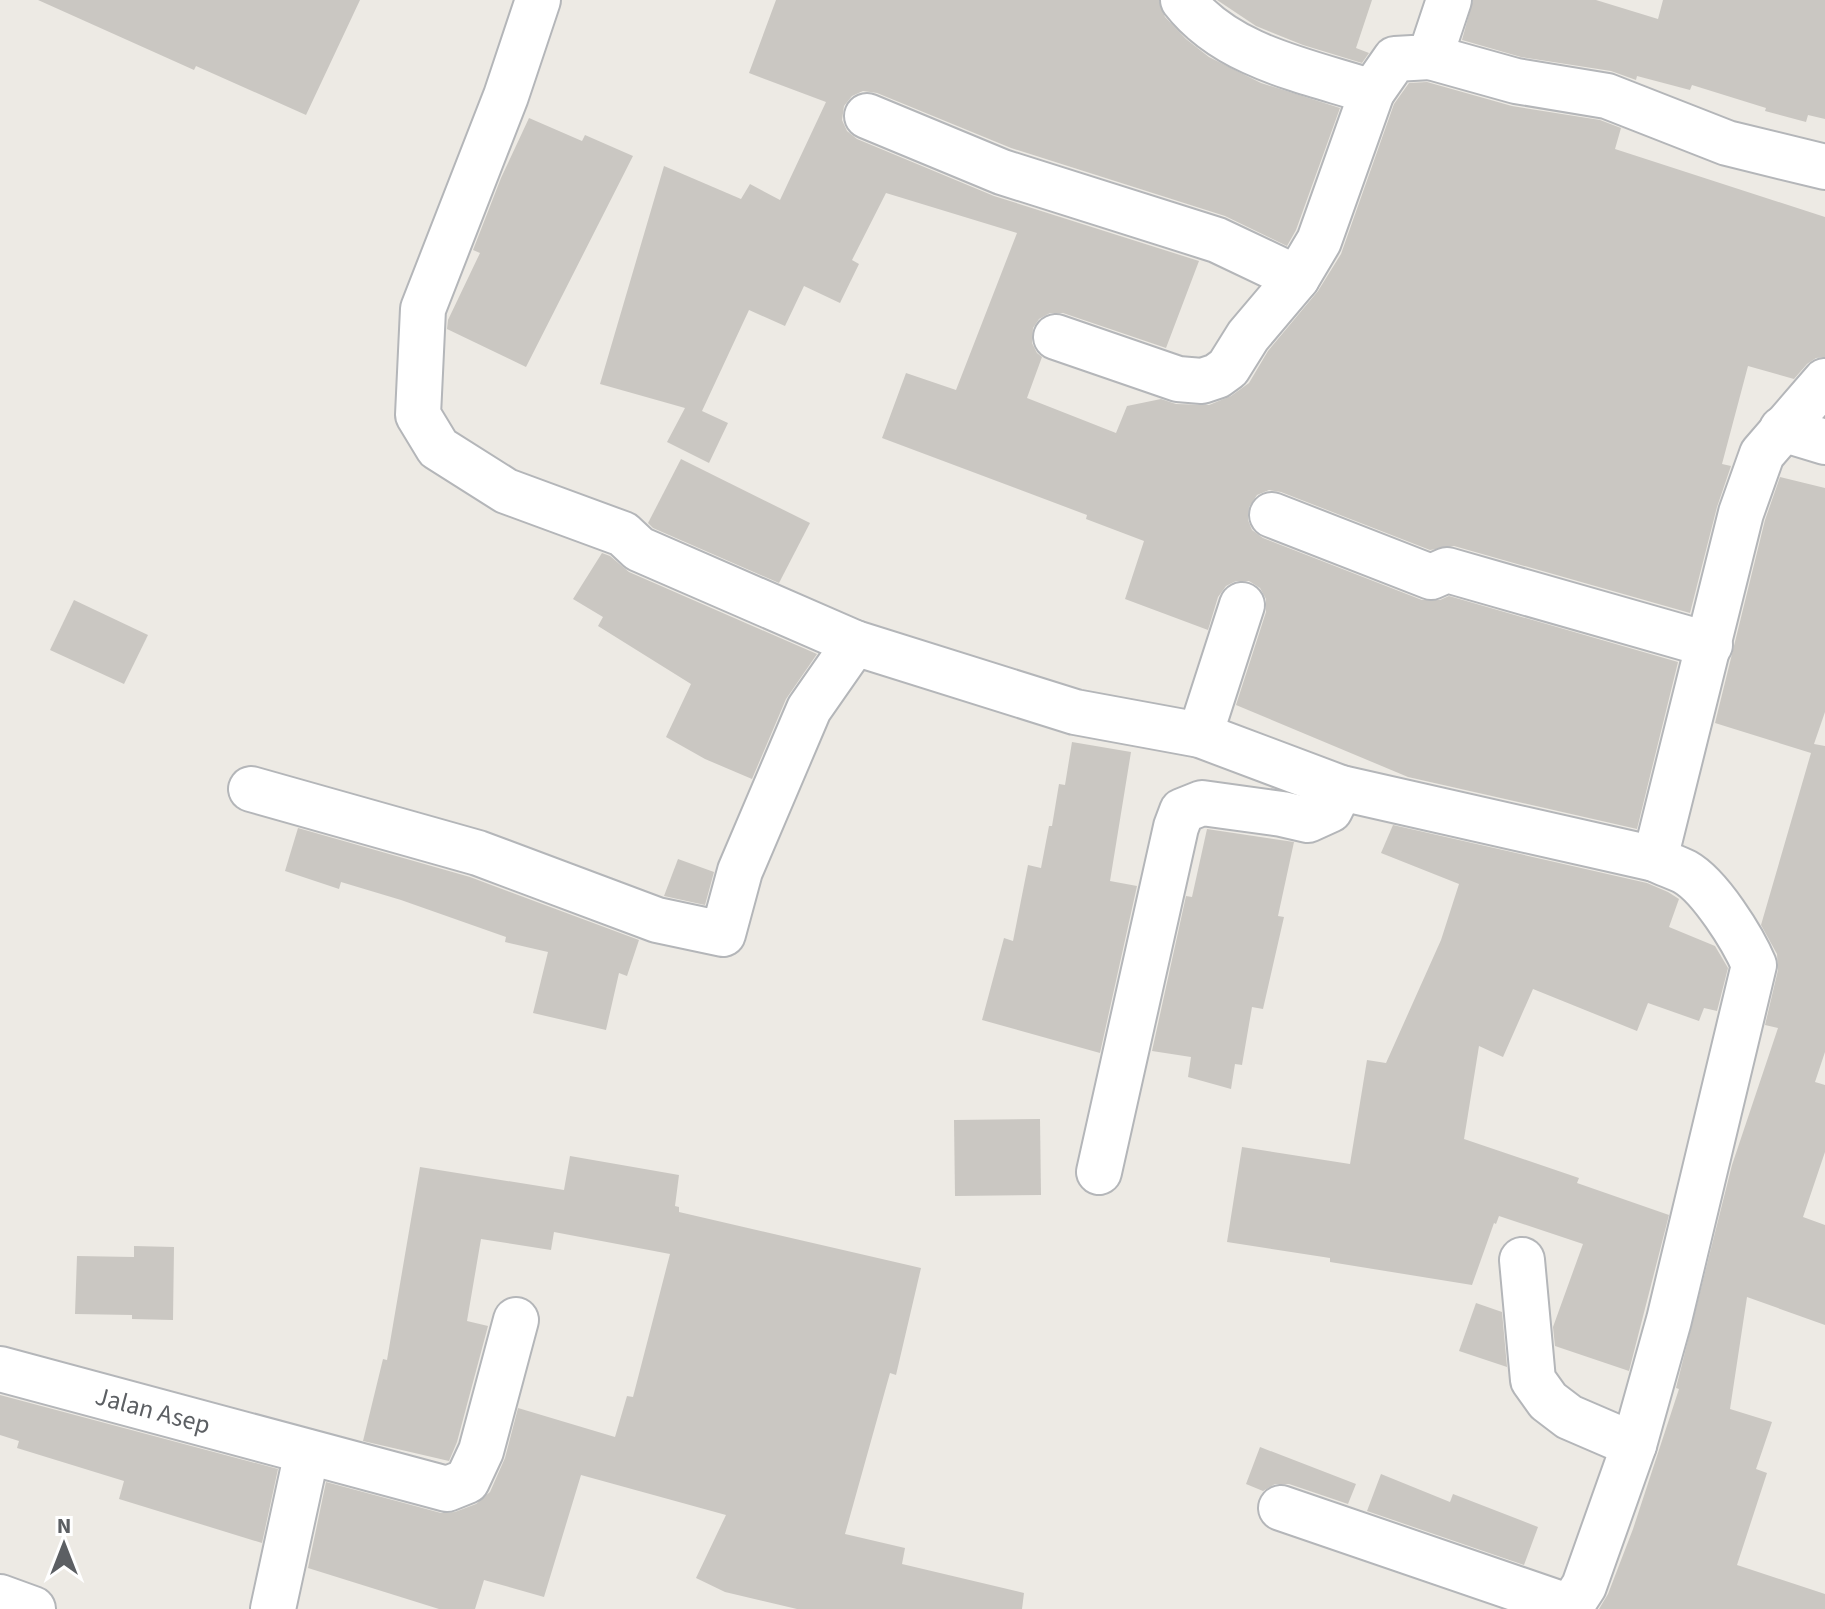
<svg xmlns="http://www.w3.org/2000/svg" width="1825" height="1609" viewBox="0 0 1825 1609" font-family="'Source Sans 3',sans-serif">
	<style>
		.building { fill: #cac7c2 }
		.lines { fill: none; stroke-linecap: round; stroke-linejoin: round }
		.minor-casing { stroke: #b4b6b9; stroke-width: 48 }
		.minor { stroke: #fff; stroke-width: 44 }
		.labels { text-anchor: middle; stroke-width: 8; stroke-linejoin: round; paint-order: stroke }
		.street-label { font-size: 26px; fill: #5c5f63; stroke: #fff }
	</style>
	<rect width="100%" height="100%" fill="#edeae4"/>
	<!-- building -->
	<g class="building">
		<path d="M38 0H360L306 115 196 66 194 70Z"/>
		<path d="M776 0H1159L1165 17 1186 39 1209 57 1261 83 1340 108 1296 230 1287 246 1225 216 1011 148 877 93 863 91 852 96 844 106 842 120 847 131 857 139 994 196 1199 261 1166 348 1063 313H1050L1039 319 1033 328 1032 343 1037 353 1042 357 1027 398 1116 433 1127 406 1161 399 1176 404 1209 405 1231 396 1249 383 1268 351 1318 291 1341 254 1394 104 1409 83 1427 82 1512 106 1600 120 1621 128 1615 149 1825 217V357L1816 358 1807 364 1794 379 1748 366 1722 464 1731 466 1717 507 1690 613 1454 546 1430 550 1281 492 1269 490 1257 495 1249 507 1248 520 1252 530 1263 538 1422 600H1440L1449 596 1678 662 1637 829 1408 777 1236 705 1266 612V599L1260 588 1249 581H1236L1226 586 1218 597 1208 630 1125 599 1144 541 1086 519 1087 515 882 438 906 373 956 390 1017 233 886 193 852 260 859 264 840 303 804 286 785 326 749 310 702 411 728 423 709 463 667 442 685 408 600 384 664 166 741 199 750 184 780 200 826 102 749 73Z"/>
		<path d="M1217 0H1372L1356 48 1369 53 1362 63 1303 45 1256 26Z"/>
		<path d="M1473 0H1596L1658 19 1663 0H1825V119L1808 115 1806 122 1765 111 1766 108 1692 85 1690 90 1637 76 1636 80 1611 71 1521 57 1462 40Z"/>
		<path d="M529 118 582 141 585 135 633 156 526 367 447 329 448 320 480 253 473 250 501 178Z"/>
		<path d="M681 459 810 523 779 583 653 528 648 523Z"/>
		<path d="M1780 477 1825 488V712L1814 744 1825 746V1052L1815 1082 1825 1085V1152L1803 1217 1825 1225V1325L1747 1297 1730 1409 1772 1422 1756 1469 1767 1473 1737 1565 1825 1594V1609H1599L1608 1594 1633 1529 1679 1389 1676 1388 1732 1165 1778 1028 1765 1025 1778 970 1777 954 1761 925 1811 753 1715 723 1765 520Z"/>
		<path d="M602 553 610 556 629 572 817 654 786 699 752 779 705 759 666 737 691 684 598 626 603 617 573 599Z"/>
		<path d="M74 600 148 635 124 684 50 650Z"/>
		<path d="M1072 742 1131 752 1110 881 1137 886 1100 1053 982 1020 1004 938 1013 941 1028 865 1041 868 1049 826H1052L1059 784 1065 785Z"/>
		<path d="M1393 825 1647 883 1668 892 1679 899 1669 927 1715 946 1728 968 1717 1011 1704 1008 1699 1021 1648 1003 1637 1031 1533 989 1503 1057 1479 1046 1464 1139 1579 1178 1577 1183 1669 1215 1629 1371 1555 1346 1553 1327 1583 1244 1499 1216 1496 1224 1494 1223 1472 1285 1330 1262V1258L1227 1242 1242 1147 1350 1164 1367 1060 1386 1063 1441 940 1459 884 1381 853Z"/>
		<path d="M298 828 470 877 639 940 627 976 619 973 606 1030 533 1013 548 952 505 942 506 937 401 900 341 882 339 889 285 871Z"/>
		<path d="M1207 829 1294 842 1278 916 1284 917 1263 1009 1252 1007 1242 1065 1235 1064 1231 1089 1188 1077 1191 1057 1152 1051 1186 896 1192 897Z"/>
		<path d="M678 859 714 872 705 905 664 896Z"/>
		<path d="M1040 1119 1041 1195 955 1196 954 1120Z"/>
		<path d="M570 1156 679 1175 675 1206 679 1207V1212L921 1268 896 1375 890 1373 845 1534 905 1548 902 1564 1024 1593 1022 1609H797L725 1592 696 1578 726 1515 581 1475 544 1597 484 1580 475 1609H439L308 1568 326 1482 441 1513 455 1512 476 1504 490 1492 505 1458 518 1408 615 1437 627 1396 633 1397 670 1254 554 1232 551 1250 481 1239 467 1321 488 1326 457 1442 449 1461 363 1441 383 1359 387 1360 420 1167 564 1190Z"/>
		<path d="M134 1246 174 1247 173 1320 132 1319V1315L75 1314 77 1256 134 1257Z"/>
		<path d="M1476 1303 1502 1312 1507 1367 1459 1351Z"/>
		<path d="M0 1395 278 1469 262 1543 119 1499 124 1481 17 1448 19 1441 0 1435Z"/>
		<path d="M1260 1447 1356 1484 1348 1504 1289 1484H1275L1263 1491 1246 1484Z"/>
		<path d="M1381 1474 1450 1502 1453 1494 1538 1527 1524 1565 1367 1511Z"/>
	</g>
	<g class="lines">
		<!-- minor casing -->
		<g class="minor-casing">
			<g id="minor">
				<path d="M538 0 506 96 423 309 418 415 438 448 506 491 623 534 639 549 855 643 1075 712 1200 735 1341 788 1655 859"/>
				<path d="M1183 0C1227 57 1307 71 1372 92"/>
				<path d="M1430 57 1516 81 1607 96 1727 143 1825 167"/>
				<path d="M867 116 1002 172 1217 240 1297 278"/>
				<path d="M1056 337 1178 379 1202 381 1217 376 1228 368 1248 336 1297 278 1319 241 1372 92 1395 59 1430 57 1449 0"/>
				<path d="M1782 429 1825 442"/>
				<path d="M1272 515 1431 577 1447 570 1710 645"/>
				<path d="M1200 735 1242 605"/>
				<path d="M251 789 478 853 657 920 723 934 740 871 809 709 855 643"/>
				<path d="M1099 1172 1176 827 1182 811 1202 803 1282 814 1308 820 1330 810 1341 788"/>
				<path d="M1522 1260 1533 1380 1548 1401 1569 1417 1634 1445"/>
				<path d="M0 1369 447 1489 467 1481 481 1451 516 1320"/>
				<path d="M1281 1508 1570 1607"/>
				<path d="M0 1597 33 1609"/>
				<path d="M273 1609 307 1452"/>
				<path d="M1569 1609 1584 1586 1634 1445 1669 1320 1754 965C1743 939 1710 886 1685 872 1675 867 1665 864 1655 859L1741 513 1762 454 1825 381"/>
			</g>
		</g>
		<!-- minor -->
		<use href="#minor" class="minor"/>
	</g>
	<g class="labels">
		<!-- street labels -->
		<g class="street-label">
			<text transform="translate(153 1410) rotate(15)" y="9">Jalan Asep</text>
		</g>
	</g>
	<!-- north arrow -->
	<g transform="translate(64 1545)" stroke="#ffffff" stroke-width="6" paint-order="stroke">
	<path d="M0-6L14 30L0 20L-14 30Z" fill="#5c5f63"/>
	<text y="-12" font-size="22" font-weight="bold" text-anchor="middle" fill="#5c5f63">N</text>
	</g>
</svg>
